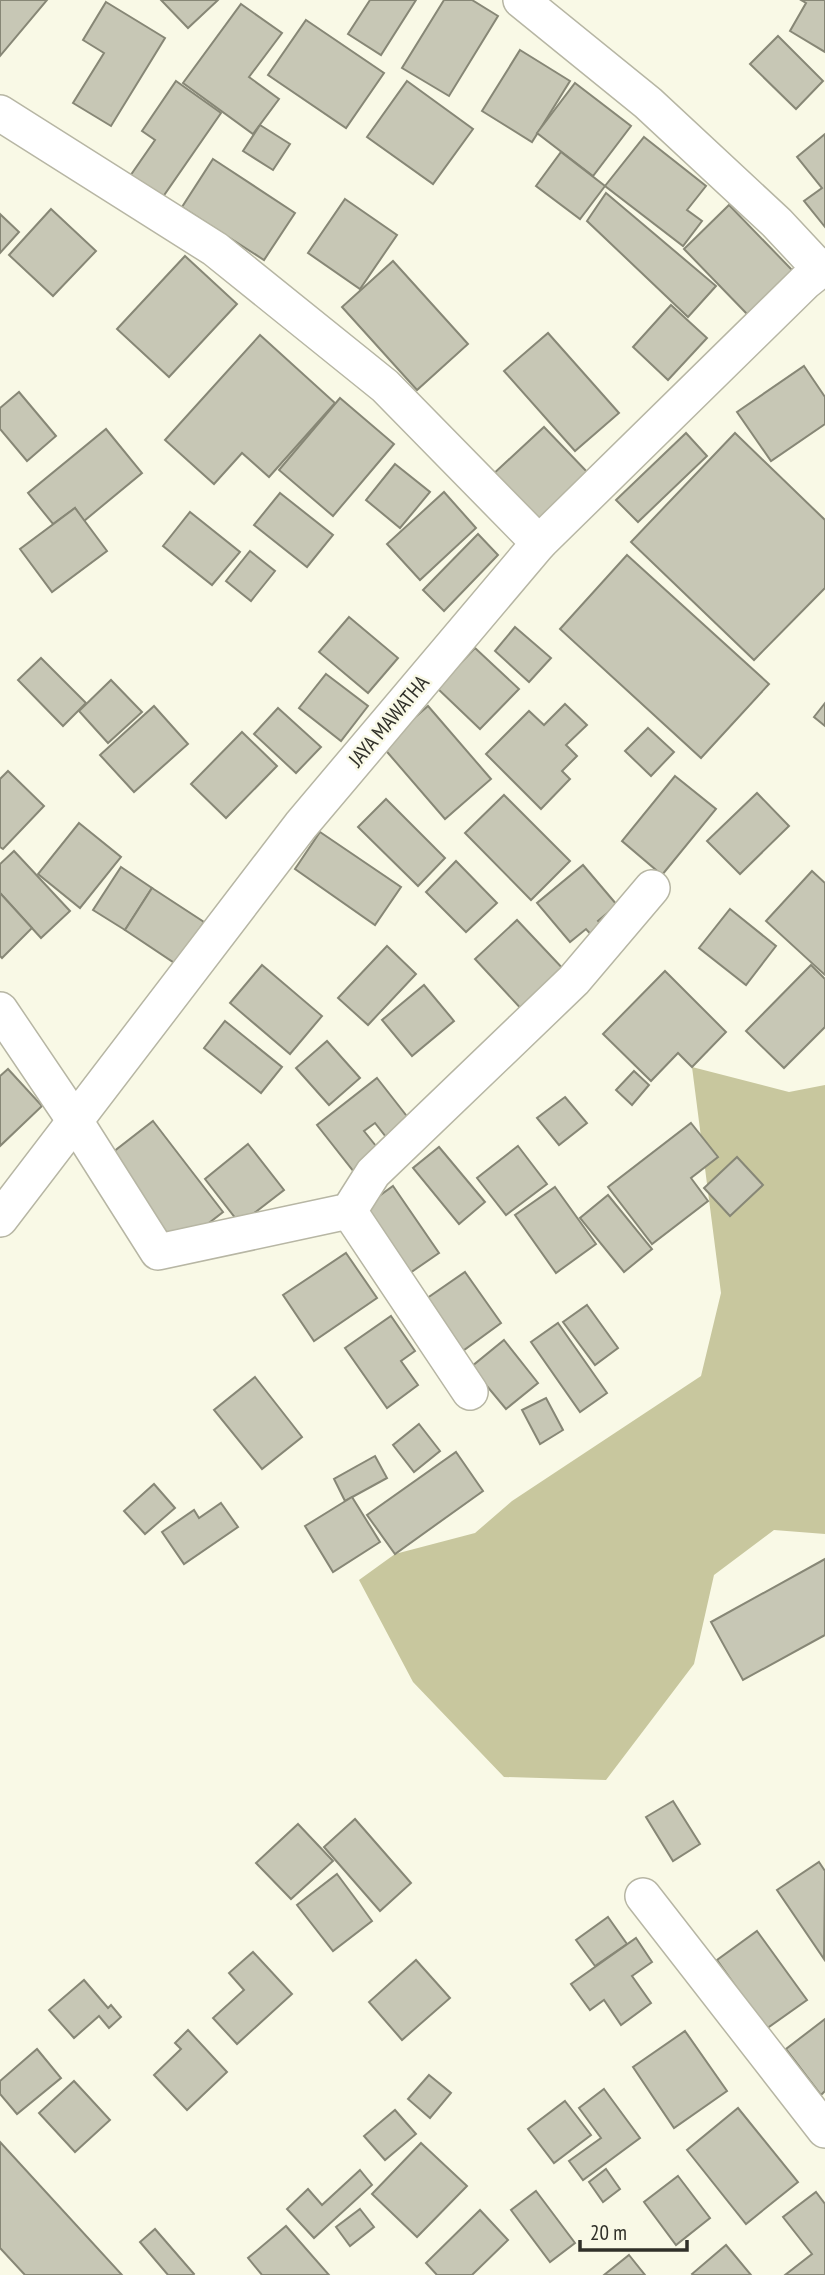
<svg xmlns="http://www.w3.org/2000/svg" width="825" height="2275" viewBox="0 0 825 2275" font-family="'PT Sans Narrow',sans-serif">
	<style>
		.green { fill: #c8c79e }
		.building { fill: #c7c7b5; stroke: #878776; stroke-width: 2 }
		.lines { fill: none; stroke-linecap: round; stroke-linejoin: round }
		.minor-casing { stroke: #b7b6a4; stroke-width: 38 }
		.minor { stroke: #fff; stroke-width: 35 }
		.labels { text-anchor: middle; stroke-width: 5; stroke-linejoin: round; paint-order: stroke }
		.street-label { font-size: 21px; fill: #303029; stroke: #f9f9e6 }
	</style>
	<rect width="100%" height="100%" fill="#f9f9e6"/>
	<!-- green -->
	<path class="green" d="M692 1067 789 1092 825 1085V1534L774 1530 714 1575 694 1664 606 1780 504 1777 413 1682 359 1580 395 1554 475 1533 512 1501 701 1376 721 1293Z"/>
	<!-- building -->
	<g class="building">
		<path d="M0 0H47L0 56Z"/>
		<path d="M161 0H218L188 28Z"/>
		<path d="M370 0H416L381 55 348 34Z"/>
		<path d="M444 0H472L498 16 449 96 402 68Z"/>
		<path d="M801 0H825V52L790 31 806 3Z"/>
		<path d="M106 2 165 38 111 126 73 103 104 53 83 40Z"/>
		<path d="M241 4 282 33 249 77 279 99 253 134 183 83Z"/>
		<path d="M306 20 384 73 346 128 268 75Z"/>
		<path d="M778 36 823 81 796 109 750 64Z"/>
		<path d="M520 50 570 81 532 142 482 111Z"/>
		<path d="M176 81 221 113 160 201 128 179 155 140 142 131Z"/>
		<path d="M407 81 473 129 433 184 367 137Z"/>
		<path d="M575 83 631 126 593 176 537 133Z"/>
		<path d="M260 125 290 144 273 170 243 151Z"/>
		<path d="M825 134V227L804 201 822 188 797 157Z"/>
		<path d="M644 137 706 186 687 210 702 221 683 246 605 186Z"/>
		<path d="M561 152 605 186 580 219 536 186Z"/>
		<path d="M213 159 295 213 264 260 182 207Z"/>
		<path d="M606 193 716 286 688 317 587 221Z"/>
		<path d="M345 199 397 235 360 289 308 253Z"/>
		<path d="M729 205 793 271 748 315 684 249Z"/>
		<path d="M51 209 96 251 53 296 9 255Z"/>
		<path d="M0 214 19 232 0 253Z"/>
		<path d="M185 256 237 304 169 377 117 329Z"/>
		<path d="M393 261 468 344 417 390 342 307Z"/>
		<path d="M671 305 707 338 668 380 633 347Z"/>
		<path d="M548 333 619 413 575 451 504 371Z"/>
		<path d="M260 335 335 403 269 477 242 453 214 484 165 440Z"/>
		<path d="M804 366 825 397V424L771 461 737 412Z"/>
		<path d="M19 392 56 436 27 461 0 429V408Z"/>
		<path d="M340 398 394 444 333 516 279 470Z"/>
		<path d="M544 427 590 475 536 526 490 477Z"/>
		<path d="M106 429 142 473 84 521 75 508 53 524 28 493Z"/>
		<path d="M686 433 707 456 638 522 616 500Z"/>
		<path d="M735 433 825 520V588L754 660 631 542Z"/>
		<path d="M395 464 430 492 400 528 366 500Z"/>
		<path d="M444 492 476 528 420 580 387 544Z"/>
		<path d="M280 493 333 535 307 567 254 525Z"/>
		<path d="M75 508 107 551 52 592 20 549Z"/>
		<path d="M190 512 240 552 212 585 163 546Z"/>
		<path d="M478 534 498 555 444 611 423 590Z"/>
		<path d="M250 551 275 571 251 601 226 581Z"/>
		<path d="M627 555 769 684 701 758 560 629Z"/>
		<path d="M349 617 398 658 368 693 319 652Z"/>
		<path d="M515 627 551 658 529 682 495 651Z"/>
		<path d="M475 648 519 689 480 729 437 688Z"/>
		<path d="M41 658 86 703 63 726 18 680Z"/>
		<path d="M326 674 368 706 341 741 299 708Z"/>
		<path d="M111 680 142 712 108 743 79 711Z"/>
		<path d="M825 703V726L814 717Z"/>
		<path d="M565 704 587 725 566 745 577 756 562 771 570 779 541 809 486 754 529 711 544 725Z"/>
		<path d="M154 706 188 744 134 792 100 755Z"/>
		<path d="M428 706 491 779 445 819 382 746Z"/>
		<path d="M278 708 321 747 296 773 254 734Z"/>
		<path d="M648 728 674 752 651 776 625 751Z"/>
		<path d="M242 732 277 766 226 818 191 784Z"/>
		<path d="M8 771 44 806 3 849 0 847V779Z"/>
		<path d="M675 776 716 809 662 875 622 841Z"/>
		<path d="M757 793 789 826 740 874 707 841Z"/>
		<path d="M504 795 570 861 531 900 465 833Z"/>
		<path d="M386 799 445 858 418 886 358 827Z"/>
		<path d="M79 823 121 857 80 908 38 874Z"/>
		<path d="M320 832 401 887 375 925 295 869Z"/>
		<path d="M14 851 70 911 41 938 0 893V864Z"/>
		<path d="M456 861 497 903 466 932 426 892Z"/>
		<path d="M583 865 617 905 598 921 606 931 596 940 586 929 570 942 537 903Z"/>
		<path d="M121 867 152 888 125 930 93 910Z"/>
		<path d="M812 871 825 883V975L766 921Z"/>
		<path d="M152 888 204 922 176 964 125 930Z"/>
		<path d="M0 893 32 928 2 958 0 956Z"/>
		<path d="M730 909 776 946 746 985 699 948Z"/>
		<path d="M517 920 567 973 525 1013 475 959Z"/>
		<path d="M387 946 416 974 368 1025 338 998Z"/>
		<path d="M262 965 322 1016 290 1054 230 1003Z"/>
		<path d="M811 965 825 979V1027L784 1068 746 1031Z"/>
		<path d="M665 971 726 1032 692 1067 678 1053 651 1081 603 1034Z"/>
		<path d="M424 985 454 1021 412 1056 382 1020Z"/>
		<path d="M225 1021 282 1067 261 1093 204 1048Z"/>
		<path d="M327 1041 360 1078 329 1105 296 1068Z"/>
		<path d="M8 1069 42 1106 0 1146V1076Z"/>
		<path d="M634 1071 649 1085 632 1105 616 1090Z"/>
		<path d="M377 1078 413 1124 390 1142 375 1123 364 1131 384 1156 358 1177 317 1125Z"/>
		<path d="M565 1097 587 1123 559 1145 537 1118Z"/>
		<path d="M153 1121 223 1212 178 1247 108 1156Z"/>
		<path d="M691 1123 718 1157 691 1178 708 1201 652 1244 608 1187Z"/>
		<path d="M248 1144 284 1190 240 1224 205 1179Z"/>
		<path d="M518 1146 547 1184 506 1215 477 1178Z"/>
		<path d="M439 1147 485 1202 459 1224 413 1168Z"/>
		<path d="M737 1157 763 1185 730 1216 704 1188Z"/>
		<path d="M393 1186 439 1253 410 1273 364 1207Z"/>
		<path d="M555 1187 596 1244 556 1273 515 1215Z"/>
		<path d="M608 1195 652 1249 624 1272 580 1218Z"/>
		<path d="M346 1253 377 1298 314 1341 283 1295Z"/>
		<path d="M465 1272 501 1323 460 1353 423 1301Z"/>
		<path d="M587 1305 618 1348 595 1365 563 1322Z"/>
		<path d="M391 1316 415 1351 401 1361 418 1385 387 1408 345 1348Z"/>
		<path d="M558 1323 607 1393 580 1412 531 1342Z"/>
		<path d="M504 1340 538 1383 506 1409 471 1367Z"/>
		<path d="M255 1377 302 1437 262 1469 214 1410Z"/>
		<path d="M546 1398 563 1430 540 1444 522 1410Z"/>
		<path d="M419 1424 440 1451 414 1472 393 1445Z"/>
		<path d="M456 1452 483 1491 395 1554 367 1515Z"/>
		<path d="M375 1456 387 1478 345 1501 334 1479Z"/>
		<path d="M154 1484 175 1508 145 1534 124 1511Z"/>
		<path d="M352 1497 380 1542 333 1572 305 1526Z"/>
		<path d="M221 1503 238 1527 184 1564 162 1532 194 1510 199 1518Z"/>
		<path d="M825 1559V1635L743 1680 711 1622Z"/>
		<path d="M673 1801 700 1844 673 1861 646 1817Z"/>
		<path d="M355 1819 411 1883 380 1911 324 1847Z"/>
		<path d="M298 1824 333 1861 291 1899 256 1863Z"/>
		<path d="M819 1862 825 1871 824 1959 777 1890Z"/>
		<path d="M337 1874 372 1921 333 1951 297 1905Z"/>
		<path d="M608 1917 627 1944 595 1966 576 1940Z"/>
		<path d="M757 1931 807 2000 766 2029 717 1960Z"/>
		<path d="M636 1938 652 1962 632 1976 651 2003 621 2025 604 2000 590 2010 571 1984Z"/>
		<path d="M253 1952 292 1994 237 2044 213 2018 244 1990 229 1973Z"/>
		<path d="M416 1960 450 1998 402 2040 369 2002Z"/>
		<path d="M84 1980 108 2008 111 2005 121 2017 109 2028 99 2016 74 2038 49 2010Z"/>
		<path d="M825 2019V2091L821 2095 786 2049Z"/>
		<path d="M188 2030 227 2072 187 2110 154 2075 181 2049 175 2043Z"/>
		<path d="M685 2031 727 2091 674 2128 633 2067Z"/>
		<path d="M37 2049 61 2078 17 2114 0 2094V2081Z"/>
		<path d="M429 2075 451 2093 430 2118 408 2099Z"/>
		<path d="M74 2081 110 2120 75 2152 39 2113Z"/>
		<path d="M604 2089 640 2138 583 2180 569 2161 601 2138 579 2108Z"/>
		<path d="M565 2101 591 2135 554 2163 528 2129Z"/>
		<path d="M738 2108 798 2182 746 2224 687 2150Z"/>
		<path d="M395 2110 416 2134 385 2160 364 2136Z"/>
		<path d="M0 2142 122 2275H25L0 2248Z"/>
		<path d="M421 2143 467 2186 417 2237 372 2194Z"/>
		<path d="M606 2169 620 2189 603 2202 589 2182Z"/>
		<path d="M360 2170 372 2185 314 2238 287 2209 308 2189 322 2205Z"/>
		<path d="M678 2176 710 2218 676 2245 644 2202Z"/>
		<path d="M536 2191 575 2243 550 2262 511 2210Z"/>
		<path d="M816 2192 825 2204V2275H785L812 2254 783 2217Z"/>
		<path d="M360 2209 374 2227 350 2246 336 2227Z"/>
		<path d="M480 2210 508 2240 472 2275H437L426 2263Z"/>
		<path d="M286 2226 329 2275H262L248 2258Z"/>
		<path d="M155 2229 194 2274 193 2275H168L140 2242Z"/>
		<path d="M726 2245 751 2275H693L692 2274Z"/>
		<path d="M629 2255 645 2275H604Z"/>
	</g>
	<g class="lines">
		<!-- minor casing -->
		<g class="minor-casing">
			<g id="minor">
				<path d="M521 0 648 103 777 223 820 269"/>
				<path d="M0 113 215 249 385 386 539 543"/>
				<path d="M0 1010 75 1121 158 1252 349 1211 373 1173 574 980 652 888"/>
				<path d="M349 1211 470 1392"/>
				<path d="M0 1219 301 825 539 543 805 282 825 266"/>
				<path d="M643 1896 825 2130"/>
			</g>
		</g>
		<!-- minor -->
		<use href="#minor" class="minor"/>
	</g>
	<g class="labels">
		<!-- street labels -->
		<g class="street-label">
			<text transform="translate(389 721) rotate(-50)" y="7">JAYA MAWATHA</text>
		</g>
	</g>
	<!-- scale -->
	<path d="M580 2240v10h107v-10" fill="none" stroke="#303029" stroke-width="3.5"/>
	<text x="590" y="2240" font-size="21" fill="#303029" stroke="#f9f9e6" stroke-width="5" paint-order="stroke">20 m</text>
</svg>
